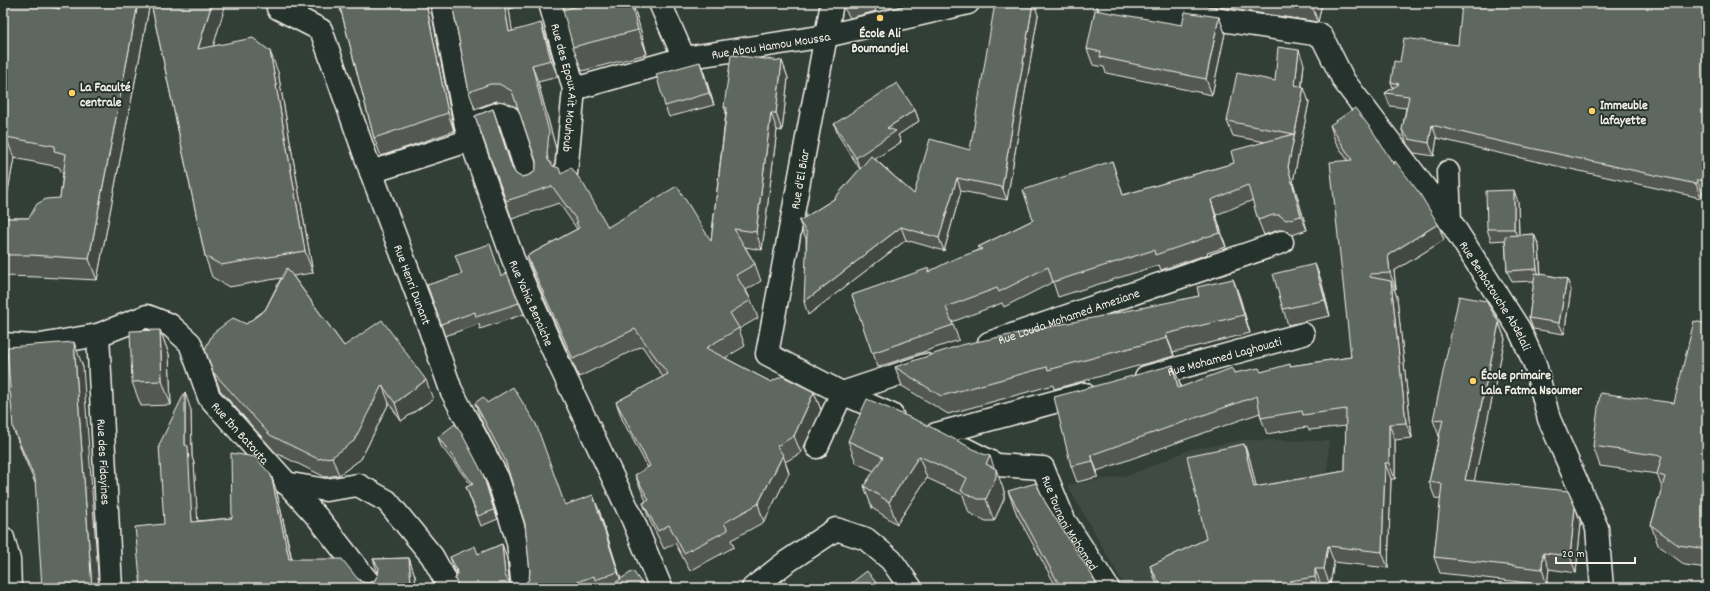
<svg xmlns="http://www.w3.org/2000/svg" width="1710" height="591" viewBox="0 0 1710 591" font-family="Dekko,sans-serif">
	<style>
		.built { fill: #404b44 }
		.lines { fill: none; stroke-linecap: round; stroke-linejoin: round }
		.minor-casing { stroke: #f4f1e8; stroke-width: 25 }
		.minor { stroke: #26332d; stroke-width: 22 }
		.wall { fill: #525953; stroke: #f4f1e8; fill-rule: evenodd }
		.shaded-wall { fill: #424944; stroke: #f4f1e8 }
		.building { fill: #5f6861; stroke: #f4f1e8 }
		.poi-dot { fill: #ffd166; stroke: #26332d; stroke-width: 1.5 }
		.labels { text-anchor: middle; stroke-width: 4; stroke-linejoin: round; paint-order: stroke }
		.poi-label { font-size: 13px; font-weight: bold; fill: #f4f1e8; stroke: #26332d; text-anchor: start }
		.street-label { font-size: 13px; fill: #f4f1e8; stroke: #26332d }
	</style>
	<rect width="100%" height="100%" fill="#323e38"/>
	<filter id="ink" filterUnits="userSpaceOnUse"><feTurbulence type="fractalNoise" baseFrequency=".025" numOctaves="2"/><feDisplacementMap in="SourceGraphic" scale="8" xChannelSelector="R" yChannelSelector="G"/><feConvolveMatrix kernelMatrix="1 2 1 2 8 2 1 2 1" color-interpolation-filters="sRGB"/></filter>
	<g filter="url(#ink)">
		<!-- built -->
		<path class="built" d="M1243 440 1329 441 1326 508 1330 588H1126L1067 485 1130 475 1189 450Z"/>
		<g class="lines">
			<!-- minor casing -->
			<g class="minor-casing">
				<g id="minor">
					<path id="s1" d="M277 3 278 8 321 30 371 172 427 321 451 390 498 479 518 542 523 588"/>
					<path id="s2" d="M442 3 466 126 513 259 560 366 633 520 661 588"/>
					<path id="s3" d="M550 3 574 89 566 173"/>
					<path d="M660 3 684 58"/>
					<path d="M832 3 767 354 842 393 892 415"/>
					<path id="s4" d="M1108 3 1321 35 1344 81 1450 221 1519 329 1535 364 1549 419 1597 528 1602 588"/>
					<path id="s5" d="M574 89 684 58 826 36 968 3"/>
					<path d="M466 125 500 113 509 117 530 182"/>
					<path d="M371 172 471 140"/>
					<path d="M1448 172 1450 221"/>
					<path id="s6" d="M98 335 111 588"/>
					<path id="s7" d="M989 343 1282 242"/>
					<path id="s8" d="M3 344 35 346 98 335 147 316 170 325 190 343 209 397 319 519 373 588"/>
					<path id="s9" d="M1146 377 1303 334"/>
					<path d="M936 434 1084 394"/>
					<path d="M817 447 842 393 926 365"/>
					<path id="s10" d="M965 449 997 465 1043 468 1064 520 1108 588"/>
					<path d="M285 483 326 490 358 485 387 501 432 556 450 588"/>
					<path d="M3 538 9 560 10 588"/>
					<path d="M753 588 785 563 836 529 866 539 891 560 911 588"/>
				</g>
			</g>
			<!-- minor -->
			<use href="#minor" class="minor"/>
		</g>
		<!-- wall -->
		<g class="wall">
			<path d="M3 3 60 9 61 3H150L97 280 39 277 3 276ZM14 158 59 167 62 173 63 174 60 198 29 218H3Z"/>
			<path d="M151 3H226L213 46 278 72 313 273 293 276 344 346 433 399 401 421 389 403 361 459 339 475 325 477 276 453 220 390 205 349 246 324 265 310 281 278 229 287 212 277 205 256Z"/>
			<path d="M339 3H430V5L454 131 381 156 374 138Z"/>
			<path d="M452 3H513L514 8 509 9 512 31 547 40 558 77 538 82 556 149 554 166 608 227 711 241 726 112 724 107 782 61 788 78 782 131 777 130 762 250 745 247 755 264 761 281 746 290 751 300 758 318 739 329 745 346 725 358 771 382 814 392 821 410 801 453 785 462 789 473 764 522 731 540 734 547 690 571 675 543 664 549 650 521 643 503 646 501 642 492 635 475 648 468 622 419 616 402 663 377 642 346 579 377 533 273 527 256 577 229 559 203 512 219 475 116 493 109 513 170 516 174 521 177 527 176 533 173 536 168V161L518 108 505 102 496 101 475 109 469 92Z"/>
			<path d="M631 3H632L637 17 647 54 582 71 573 47Z"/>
			<path d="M842 3H873L876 11 850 18 844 8Z"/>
			<path d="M1192 3H1322L1318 22Z"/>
			<path d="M1707 3V194L1702 193 1701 198 1494 152 1437 138 1434 156 1414 153 1407 144 1402 130 1406 108 1390 106 1385 93 1393 88 1391 82 1400 62 1458 45Z"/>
			<path d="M1038 15 1007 200 961 191 944 251 906 240 808 315 806 238 804 235 799 221 834 199 860 169 838 135 834 124 915 110 919 121 898 135 901 142 875 159 914 194 970 150Z"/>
			<path d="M1219 17 1225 33 1212 95 1106 73 1104 67 1093 65 1087 49 1182 25Z"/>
			<path d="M1304 64 1302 86 1309 102 1293 182 1307 230 1292 235 1285 230H1278L1264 235 1258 220 1253 200 1216 215 1226 247 1207 253 1208 254 1161 270 1159 265 1058 297 1053 282 1004 307 1002 303 952 322 959 340 878 367 852 295 930 271 979 250 978 247 1033 220 1112 161 1123 195 1234 163 1265 142 1233 136 1227 121 1275 81Z"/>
			<path d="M704 73 714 105 669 117 665 106Z"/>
			<path d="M1330 125 1394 165 1438 224 1444 240 1394 271 1396 289H1394L1397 297 1412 438 1395 440V479H1391L1388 568 1334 562 1330 585H1321V588H1159L1156 582 1150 566 1206 539 1244 444 1250 460 1256 487 1345 471 1346 426 1309 430 1307 427 1267 434 1261 418 1260 413 1097 471 1098 477 1077 482 1071 466 1179 381 1181 387 1234 373 1261 372 1290 366 1351 357 1348 161 1335 141Z"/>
			<path d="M1518 202 1519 235 1534 234 1539 246 1541 274 1567 279 1571 290 1564 334 1533 329 1529 318 1534 281 1512 282 1507 271 1505 240 1491 241 1487 229Z"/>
			<path d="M1315 264 1321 280 1330 316 1288 325 1283 309Z"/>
			<path d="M501 276 519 303 524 314 480 329 479 324 445 336 427 285Z"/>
			<path d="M1233 279 1240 298 1250 333 1173 352 1174 356 1054 389 1053 385 948 414 902 386 895 367 1199 296Z"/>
			<path d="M1499 323 1505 339 1474 481 1575 507 1581 523 1576 573 1549 569 1547 585 1440 573 1434 557 1441 499 1435 498 1429 482 1439 436 1433 420Z"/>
			<path d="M1707 324V568L1685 565 1658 545 1651 525 1662 488 1657 474 1600 466 1593 446 1674 403Z"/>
			<path d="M160 330 169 354 171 405 141 406 132 382Z"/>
			<path d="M83 367 35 483 22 452 13 428Z"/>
			<path d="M475 403H487L565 505 599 510 621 579 645 588H459L455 579 457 575 455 571 450 557 478 554 502 544 507 559 510 582 513 585 519 586 525 584 529 579 530 572 525 524 508 472 480 418Z"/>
			<path d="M191 410 192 457 194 463 197 521 232 518 271 475 277 493 292 559 357 578 362 582 368 583 374 581 378 575V573L373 559 409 558 415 576 416 588H141L164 524Z"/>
			<path d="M438 437 486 484 498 519 481 526 466 487 471 485 441 446Z"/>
			<path d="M848 441 994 468 1004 491V499L994 521H986L969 513 963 495 927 478 897 524 872 508 864 486 874 471 856 463Z"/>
			<path d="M1008 491 1045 502 1099 588H1057L1017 515Z"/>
		</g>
		<!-- shaded-wall -->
		<g class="shaded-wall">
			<path d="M138 3H150L97 280 89 259Z"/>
			<path d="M212 3H226L206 71 198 49Z"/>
			<path d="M426 3H430V5L454 131 448 113Z"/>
			<path d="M504 3H507L509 9 515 49 509 32Z"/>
			<path d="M631 3H632L637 17 647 54 638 30Z"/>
			<path d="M1033 3H1034L1038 15 1007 200 1002 187Z"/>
			<path d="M1311 3H1322L1318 22Z"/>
			<path d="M1219 17 1225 33 1212 95 1206 79Z"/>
			<path d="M541 23 547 40 558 77 551 60Z"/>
			<path d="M1299 50 1304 64 1300 100 1295 85Z"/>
			<path d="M270 51 278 72 313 273 305 251Z"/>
			<path d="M782 61 788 78 782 131 776 113Z"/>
			<path d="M700 62 704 73 714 105 709 93Z"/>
			<path d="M532 65 538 82 556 149 554 172 548 160Z"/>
			<path d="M1304 87 1309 102 1293 182 1307 230 1301 216 1288 167Z"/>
			<path d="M493 109 499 127 518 186 512 168Z"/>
			<path d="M915 110 919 121 898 135 901 142 860 169 856 158 887 128Z"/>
			<path d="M771 113 777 130 762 250 756 232Z"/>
			<path d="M1432 125 1437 138 1434 156 1429 143Z"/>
			<path d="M6 137 14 158 3 218V152Z"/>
			<path d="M957 178 961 191 944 251 939 238Z"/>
			<path d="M1697 180 1702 193 1701 198 1696 184Z"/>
			<path d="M1514 190 1518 202 1519 240 1514 229Z"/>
			<path d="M1211 200 1216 215 1226 247 1220 233Z"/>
			<path d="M1438 224 1444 240 1394 271 1396 289 1390 273 1388 255Z"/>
			<path d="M901 227 906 240 808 315 804 302Z"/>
			<path d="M1534 234 1539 246 1541 281 1537 269Z"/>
			<path d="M1315 264 1321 280 1330 316 1325 300Z"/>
			<path d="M1233 279 1240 298 1250 333 1244 315Z"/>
			<path d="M1567 279 1571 290 1564 334 1559 323Z"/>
			<path d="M1391 281 1397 297 1412 438 1406 423Z"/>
			<path d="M1499 323 1505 339 1471 496 1465 480Z"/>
			<path d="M160 330 169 354 171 405 162 381Z"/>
			<path d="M1166 334 1173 352 1174 356 1167 338Z"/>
			<path d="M74 342 83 367 99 588H92Z"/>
			<path d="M1173 365 1179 381 1184 404 1178 388Z"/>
			<path d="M426 380 433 399 401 421 395 403Z"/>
			<path d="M382 385 389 403 361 459 339 475 332 457Z"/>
			<path d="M185 392 191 410 192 457 194 463 199 539 192 522 185 445Z"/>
			<path d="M814 392 821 410 801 453 794 436Z"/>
			<path d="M1389 424 1395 440V479L1389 463Z"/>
			<path d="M1244 444 1250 460 1260 503 1254 487Z"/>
			<path d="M783 455 789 473 764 522 758 504Z"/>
			<path d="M1091 455 1097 471 1098 477 1093 461Z"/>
			<path d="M919 456 927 478 897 524 889 502Z"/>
			<path d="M990 456 996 473V469L1004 491V499L994 521 986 499V464Z"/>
			<path d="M1385 463 1391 479 1388 568 1382 552Z"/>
			<path d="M483 474 486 484 498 519 494 510Z"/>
			<path d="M271 475 277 493 295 576 289 559Z"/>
			<path d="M593 495 599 510 623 587 618 572Z"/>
			<path d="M1575 507 1581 523 1576 573 1570 556Z"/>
			<path d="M502 544 507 559 510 588 505 575Z"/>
			<path d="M1328 546 1334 562 1330 585 1324 569Z"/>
			<path d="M1543 553 1549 569 1547 585 1542 569Z"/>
			<path d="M409 558 415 576 416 588H413L411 583Z"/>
			<path d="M1315 569 1321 585V588H1319L1315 577Z"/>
		</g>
		<!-- building -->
		<g class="building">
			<path d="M3 3H31L60 9 61 3H138L89 259 31 255H3V218H29L37 204 46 199 60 198 66 154 54 151 55 146 6 137 3 152Z"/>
			<path d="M151 3H212L198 49 253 38 270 51 305 251 221 265 205 256Z"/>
			<path d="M339 3H426L448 113 374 138Z"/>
			<path d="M452 3H504L509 32 541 23 551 60 532 65 549 132 547 154 548 160 553 166 559 168 561 174 571 167 584 185 608 227 677 186 711 241 727 108 724 107 731 55 782 61 776 113H771L756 232 734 229 755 264 736 275 751 300 730 313 739 328 706 348 771 382 782 376 814 392 794 436 777 446 783 455 758 504 724 523 728 530 684 553 669 525 658 531 643 503 649 500 635 475 650 466 616 402 668 374 635 329 573 359 527 256 579 228 576 223 578 222 552 186 506 201 475 116 493 109 512 168 516 174 521 177 527 176 533 173 536 168V161L512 91 499 84H490L469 92Z"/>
			<path d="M589 3H631L638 30 573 47 563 10Z"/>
			<path d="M844 3H859L846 6Z"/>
			<path d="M995 3H1033L1002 187 957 178 939 238 901 227 804 302 807 233 799 221 834 199 871 156 914 194 930 139 970 150Z"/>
			<path d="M1462 3H1707V181L1697 180 1696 184 1489 139 1432 125 1429 143 1409 139 1402 130 1409 96 1385 93 1399 84 1391 82 1394 61 1400 62 1404 38 1458 45Z"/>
			<path d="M1095 10 1182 25 1185 12 1219 17 1206 79 1100 57 1101 52 1087 49Z"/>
			<path d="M1278 47 1299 50 1295 85 1304 87 1288 167 1301 216 1286 220 1279 215H1273L1258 220 1248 185 1211 200 1220 233 1202 238V239L1155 255 1154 250 1053 282 1048 267 999 292 997 288 946 307 953 325 872 353 852 295 929 268 928 272 954 259 983 249 978 247 1033 220 1023 190 1112 161 1123 195 1234 163 1231 151 1294 134 1227 121 1237 73 1275 81Z"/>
			<path d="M700 62 709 93 665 106 656 74Z"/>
			<path d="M897 83 915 110 887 128 896 131 856 158 834 124Z"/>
			<path d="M1355 108 1372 130 1394 165 1395 161 1420 194 1438 224 1388 255 1390 273 1370 274V277L1391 281 1406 423 1389 424V463H1385L1382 552 1328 546 1324 569H1315V577L1290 581 1293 588H1162L1150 566 1206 539 1187 456 1244 444 1254 487 1345 471 1346 409 1303 415 1302 411 1261 418 1257 396 1091 455 1093 461 1071 466 1054 397 1173 365 1178 388 1232 368 1234 373 1259 368 1261 372 1290 364V366L1351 357 1330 162 1352 160 1330 125Z"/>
			<path d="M1514 190V229H1487L1486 191Z"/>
			<path d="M1534 234 1537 269 1507 271 1505 236Z"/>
			<path d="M490 244 501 276 507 273 519 303 476 317 475 312 441 324 427 285 462 274 455 255Z"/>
			<path d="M1315 264 1325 300 1283 309 1273 274Z"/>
			<path d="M287 268 344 346 382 320 426 380 395 403 382 385 354 441 332 457 318 459 270 435 213 372 205 349 213 333 233 318 246 324 265 310Z"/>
			<path d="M1535 273 1567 279 1559 323 1529 318Z"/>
			<path d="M1233 279 1244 315 1166 334 1167 338 1048 370 1047 367 941 396 895 367 961 345 1199 296 1197 287Z"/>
			<path d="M1459 296 1486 301 1499 323 1465 480 1568 491 1575 507 1570 556 1543 553 1542 569 1434 557 1442 484 1429 482 1443 419 1433 420Z"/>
			<path d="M1694 321 1707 324V549L1678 545 1651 525 1665 477 1657 474 1662 456 1593 446 1600 393 1674 403Z"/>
			<path d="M160 330 162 381 132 382 130 331Z"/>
			<path d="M74 342 92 588H42L35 479 13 428 7 347Z"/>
			<path d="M513 387 536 424 565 505 593 495 618 572 595 580 594 576 560 588H459L455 579 457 574 456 568 450 557 475 546 478 554 502 544 505 575 508 581 513 585 519 586 525 584 529 579 530 572 525 524 505 460 475 403 483 397 487 403Z"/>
			<path d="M185 392V445L188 446 192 522 232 518 231 453 255 457 271 475 289 559H342L357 578 362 582 368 583 374 581 378 575 379 568 373 559 409 558 411 583 405 584 407 588H141L135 527 164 524 159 445Z"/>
			<path d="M867 399 923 423 983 454 990 456 986 464 996 469V477L986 499H978L961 491 967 478 919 456 889 502 864 486 883 457 848 441Z"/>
			<path d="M455 424 462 434 483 474 494 510 478 516 466 487 473 484 438 437Z"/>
			<path d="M1036 483 1045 502 1090 572 1099 588H1061L1008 491Z"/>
			<path d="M633 571 645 588H611L610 586Z"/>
			<path d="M867 571 880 588H853L850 584Z"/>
			<path d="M1439 584 1456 588H1438Z"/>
		</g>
	</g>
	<!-- markers -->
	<g class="poi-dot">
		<circle cx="880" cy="18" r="4"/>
		<circle cx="72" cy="93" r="4"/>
		<circle cx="1592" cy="111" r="4"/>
		<circle cx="1473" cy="381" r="4"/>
	</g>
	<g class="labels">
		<!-- poi labels -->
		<g class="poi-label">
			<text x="880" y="37" text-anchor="middle">École Ali<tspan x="880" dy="15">Boumandjel</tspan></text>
			<text x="80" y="91">La Faculté<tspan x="80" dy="15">centrale</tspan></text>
			<text x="1600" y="109">Immeuble<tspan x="1600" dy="15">lafayette</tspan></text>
			<text x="1481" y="379">École primaire<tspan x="1481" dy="15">Lala Fatma Nsoumer</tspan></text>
		</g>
		<!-- street labels -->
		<g class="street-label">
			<text dy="5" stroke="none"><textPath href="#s5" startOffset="202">Rue Abou Hamou Moussa</textPath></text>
			<text dy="5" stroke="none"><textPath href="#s3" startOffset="87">Rue des Epoux Aït Mouhoub</textPath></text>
			<text transform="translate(799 179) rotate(-80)" y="5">Rue d'El Biar</text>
			<text dy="5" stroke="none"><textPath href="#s1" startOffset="324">Rue Henri Dunant</textPath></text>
			<text dy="5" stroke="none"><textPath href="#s4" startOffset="530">Rue Benbatouche Abdelali</textPath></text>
			<text dy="5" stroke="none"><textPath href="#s2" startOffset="314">Rue Yahia Benaiche</textPath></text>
			<text dy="5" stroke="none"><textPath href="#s7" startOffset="84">Rue Louda Mohamed Ameziane</textPath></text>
			<text dy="5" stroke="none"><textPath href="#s9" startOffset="81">Rue Mohamed Laghouati</textPath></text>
			<text dy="5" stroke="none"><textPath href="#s8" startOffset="305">Rue Ibn Batouta</textPath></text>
			<text dy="5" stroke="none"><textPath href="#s6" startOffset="127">Rue des Fidayines</textPath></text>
			<text dy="5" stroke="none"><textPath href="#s10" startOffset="143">Rue Tounani Mohamed</textPath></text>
		</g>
	</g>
	<!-- margin -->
	<rect width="1710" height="591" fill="none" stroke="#26332d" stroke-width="16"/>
	<rect x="8" y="8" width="1694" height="575" fill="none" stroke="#f4f1e8" stroke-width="1.5" filter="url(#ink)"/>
	<!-- scale -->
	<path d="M1556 557v6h79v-6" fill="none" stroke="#f4f1e8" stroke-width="2"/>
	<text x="1562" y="557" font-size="12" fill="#f4f1e8" stroke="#26332d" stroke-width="3" paint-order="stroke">20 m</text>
</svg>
